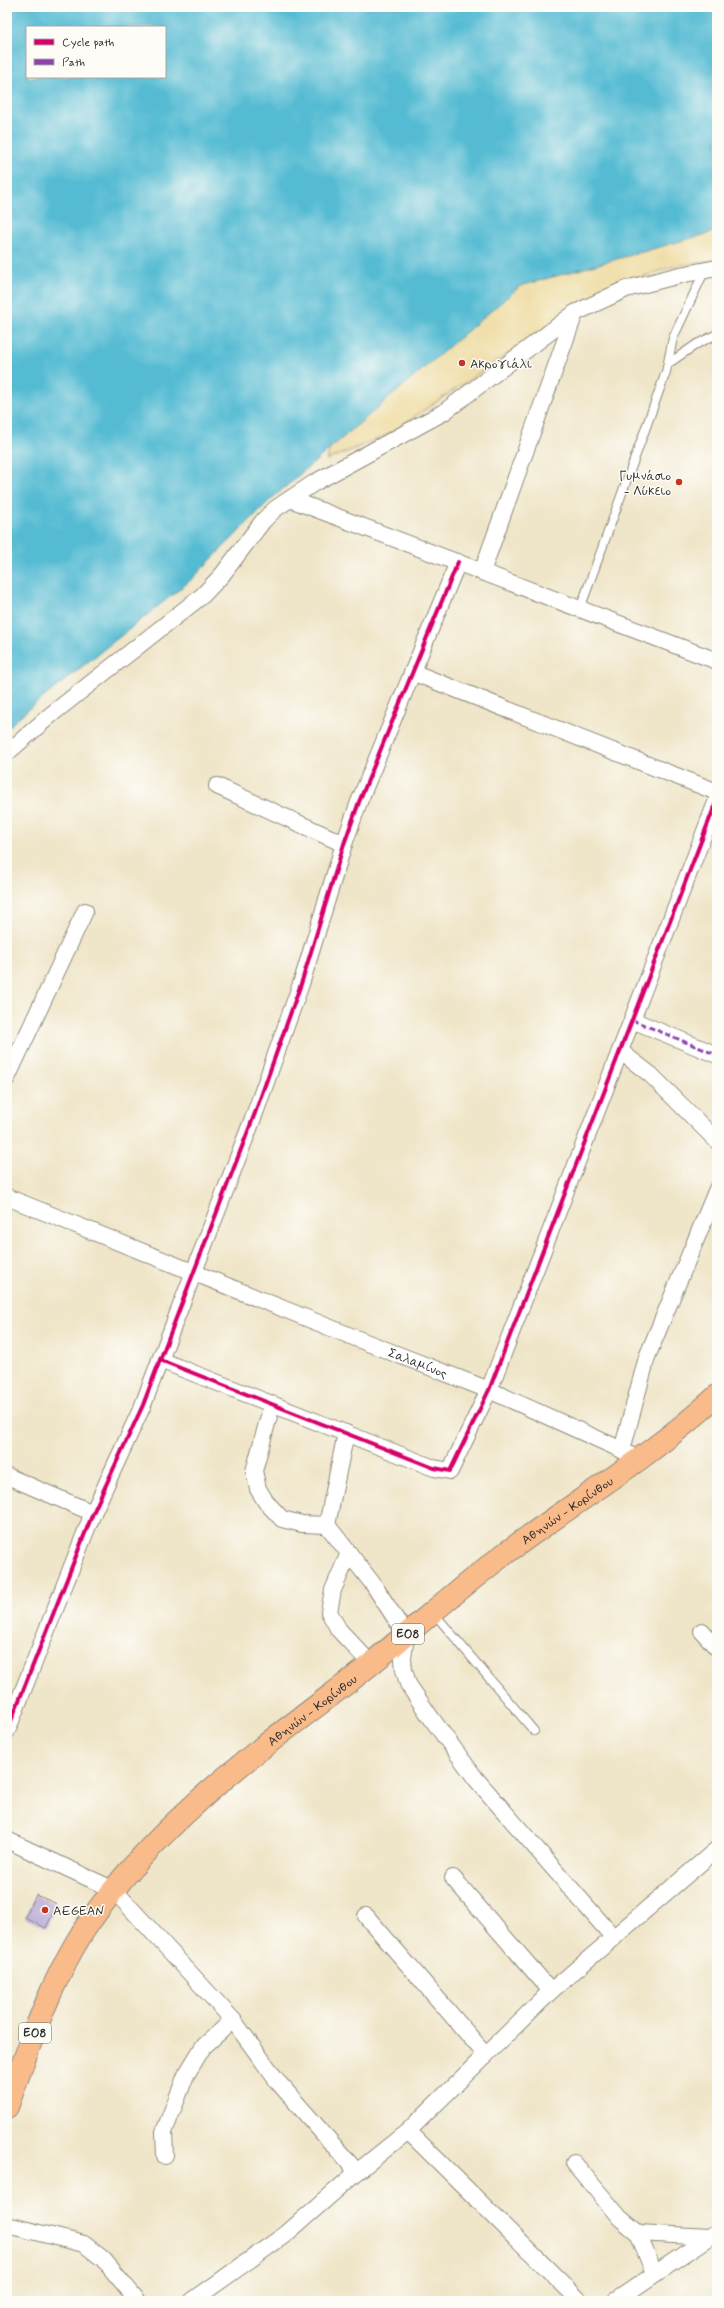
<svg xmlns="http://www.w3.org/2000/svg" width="724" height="2308" viewBox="0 0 724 2308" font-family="Mynerve,sans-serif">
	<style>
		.sand { fill: #eeda9e; stroke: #8c8264 }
		.water { fill: #55bbd3; stroke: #40737f; fill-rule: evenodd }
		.building { fill: #b4a5d4 }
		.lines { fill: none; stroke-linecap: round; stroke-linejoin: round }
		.lane-casing { stroke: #8d887a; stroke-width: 10 }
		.street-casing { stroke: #8d887a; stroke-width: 18 }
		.primary-casing { stroke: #8d887a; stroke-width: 24 }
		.lane { stroke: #fff; stroke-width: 8 }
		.street { stroke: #fff; stroke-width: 16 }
		.primary { stroke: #fabb8b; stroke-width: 22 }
		.quiet { stroke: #8e44ad; stroke-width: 3; stroke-dasharray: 6 3; stroke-linecap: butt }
		.cycleway-casing { stroke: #fdfcf7; stroke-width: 6 }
		.cycleway { stroke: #d6006c; stroke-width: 4 }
		.poi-dot { fill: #c8321e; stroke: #fdfcf7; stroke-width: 1.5 }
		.labels { text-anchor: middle; stroke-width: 3; stroke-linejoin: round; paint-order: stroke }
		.shield { fill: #fdfcf7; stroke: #6a6a68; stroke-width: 1 }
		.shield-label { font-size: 12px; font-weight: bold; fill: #2b2b2b }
		.poi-label { font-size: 13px; fill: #2b2b2b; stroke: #fdfcf7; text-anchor: start }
		.street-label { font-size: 13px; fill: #2b2b2b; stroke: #fdfcf7 }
	</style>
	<rect width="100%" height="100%" fill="#fdfcf7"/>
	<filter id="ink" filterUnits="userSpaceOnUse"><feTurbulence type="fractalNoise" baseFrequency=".025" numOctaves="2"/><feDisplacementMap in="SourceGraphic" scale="8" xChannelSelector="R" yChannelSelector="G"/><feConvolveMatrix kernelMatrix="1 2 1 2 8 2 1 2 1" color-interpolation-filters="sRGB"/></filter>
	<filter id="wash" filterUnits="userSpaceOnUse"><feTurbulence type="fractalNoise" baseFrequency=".012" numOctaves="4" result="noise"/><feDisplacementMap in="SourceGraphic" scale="16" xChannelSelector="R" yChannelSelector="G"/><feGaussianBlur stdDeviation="0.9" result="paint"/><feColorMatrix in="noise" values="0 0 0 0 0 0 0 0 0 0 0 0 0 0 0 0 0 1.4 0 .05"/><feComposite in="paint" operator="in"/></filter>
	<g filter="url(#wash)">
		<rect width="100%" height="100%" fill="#efe5c8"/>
		<!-- sand -->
		<path class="sand" d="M717 231V260L674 266 601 291 387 435 327 460 330 448 520 286Z"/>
		<!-- water -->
		<path class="water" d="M7 7H717V231L520 286 270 500 191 580 20 716 7 729ZM27 27H165V77H27Z"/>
		<g id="blocks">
			<!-- building -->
			<path class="building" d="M36 1895 57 1904 46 1928 25 1918Z"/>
		</g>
	</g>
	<g filter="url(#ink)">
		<use href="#blocks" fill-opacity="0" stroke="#8d887a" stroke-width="1"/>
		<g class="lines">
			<!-- lane casing -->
			<g class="lane-casing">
				<g id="lane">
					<path d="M669 363 697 344 717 334"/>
					<path d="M580 609 666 372 673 338 705 270"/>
					<path d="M433 1612 534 1731"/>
				</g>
			</g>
			<!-- street casing -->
			<g class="street-casing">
				<g id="street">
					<path d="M290 499 717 661"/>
					<path d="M482 572 575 313"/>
					<path d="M412 672 717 792"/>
					<path d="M7 753 53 713 203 595 222 575 263 521 275 509 314 483 444 412 575 313 626 289 680 275 717 268"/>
					<path d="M217 786 344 844"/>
					<path d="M632 1020 717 1055"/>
					<path d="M620 1051 651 1075 717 1141"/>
					<path d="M7 1078 85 911"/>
					<path id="s1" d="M7 1197 368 1343 489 1390 622 1450 638 1460"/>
					<path d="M160 1360 434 1468 450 1471 489 1390 717 800"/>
					<path d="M272 1405 254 1471 258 1489 266 1502 282 1519 302 1524 327 1525"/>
					<path d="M346 1433 327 1525 373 1584 406 1635 403 1659 404 1670 408 1684 429 1715 476 1779 614 1938"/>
					<path d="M622 1450 647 1357 717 1189"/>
					<path d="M7 1476 93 1513"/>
					<path d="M349 1553 333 1590 329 1612 339 1630 371 1664"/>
					<path d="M702 1631 717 1648"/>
					<path d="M7 1731 93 1513 143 1405 160 1360 255 1113 302 981 344 844 359 802 458 562"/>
					<path d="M7 1840 114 1890 233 2020 278 2082 357 2172"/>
					<path d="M453 1878 551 1991"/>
					<path d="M366 1916 486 2055"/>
					<path d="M408 2131 580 2301"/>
					<path d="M165 2156 164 2132 186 2075 203 2047 233 2020"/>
					<path d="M574 2163 620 2218 638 2233 654 2273"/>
					<path d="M7 2225 84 2244 103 2259 138 2301"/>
					<path d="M638 2233 709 2237"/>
					<path d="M192 2301 286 2234 357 2172 408 2131 551 1991 717 1849"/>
					<path d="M615 2301 717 2232"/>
				</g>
			</g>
			<!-- primary casing -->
			<g class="primary-casing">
				<g id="primary">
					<path id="s2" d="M7 2107C29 2046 52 1977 88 1924 156 1825 249 1757 343 1686 398 1644 447 1597 502 1556 574 1502 651 1457 717 1396"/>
				</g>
			</g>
			<!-- lane -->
			<use href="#lane" class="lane"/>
			<!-- street -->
			<use href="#street" class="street"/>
			<!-- primary -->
			<use href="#primary" class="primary"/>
			<!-- quiet -->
			<path class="quiet" d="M632 1020 717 1055"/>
			<!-- cycleway casing -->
			<g class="cycleway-casing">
				<g id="cycleway">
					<path d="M160 1360 434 1468 450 1471 489 1390 717 800"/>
					<path d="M7 1731 93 1513 143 1405 160 1360 255 1113 302 981 344 844 359 802 458 562"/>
				</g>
			</g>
			<!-- cycleway -->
			<use href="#cycleway" class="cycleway"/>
		</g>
	</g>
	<!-- markers -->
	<g class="poi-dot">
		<circle cx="462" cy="363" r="4"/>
		<circle cx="679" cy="482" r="4"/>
		<circle cx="45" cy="1910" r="4"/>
	</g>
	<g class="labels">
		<!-- shield labels -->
		<g class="shield">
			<rect x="392" y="1624" width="32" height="20" rx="3"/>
			<rect x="19" y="2023" width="32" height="20" rx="3"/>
		</g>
		<g class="shield-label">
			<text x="408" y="1638">ΕΟ8</text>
			<text x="35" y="2037">ΕΟ8</text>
		</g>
		<!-- poi labels -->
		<g class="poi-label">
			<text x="470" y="368">Ακρογιάλι</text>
			<text x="671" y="480" text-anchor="end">Γυμνάσιο<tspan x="671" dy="15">- Λύκειο</tspan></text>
			<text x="53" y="1915">AEGEAN</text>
		</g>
		<!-- street labels -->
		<g class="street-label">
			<text dy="5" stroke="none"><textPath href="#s1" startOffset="443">Σαλαμίνος</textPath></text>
			<text dy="5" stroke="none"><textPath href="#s2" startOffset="836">Αθηνών - Κορίνθου</textPath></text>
			<text dy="5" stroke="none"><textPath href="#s2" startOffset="512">Αθηνών - Κορίνθου</textPath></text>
		</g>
	</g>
	<!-- margin -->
	<rect width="724" height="2308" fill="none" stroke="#fdfcf7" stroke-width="24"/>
	<!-- legend -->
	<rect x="26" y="26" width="140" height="52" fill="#fdfcf7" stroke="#a9a8a5"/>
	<rect x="34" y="39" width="20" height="6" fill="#d6006c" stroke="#a9a8a5"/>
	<text x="62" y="46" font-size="12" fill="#2b2b2b">Cycle path</text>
	<rect x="34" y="59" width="20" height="6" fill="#8e44ad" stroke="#a9a8a5"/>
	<text x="62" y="66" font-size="12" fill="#2b2b2b">Path</text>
</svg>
